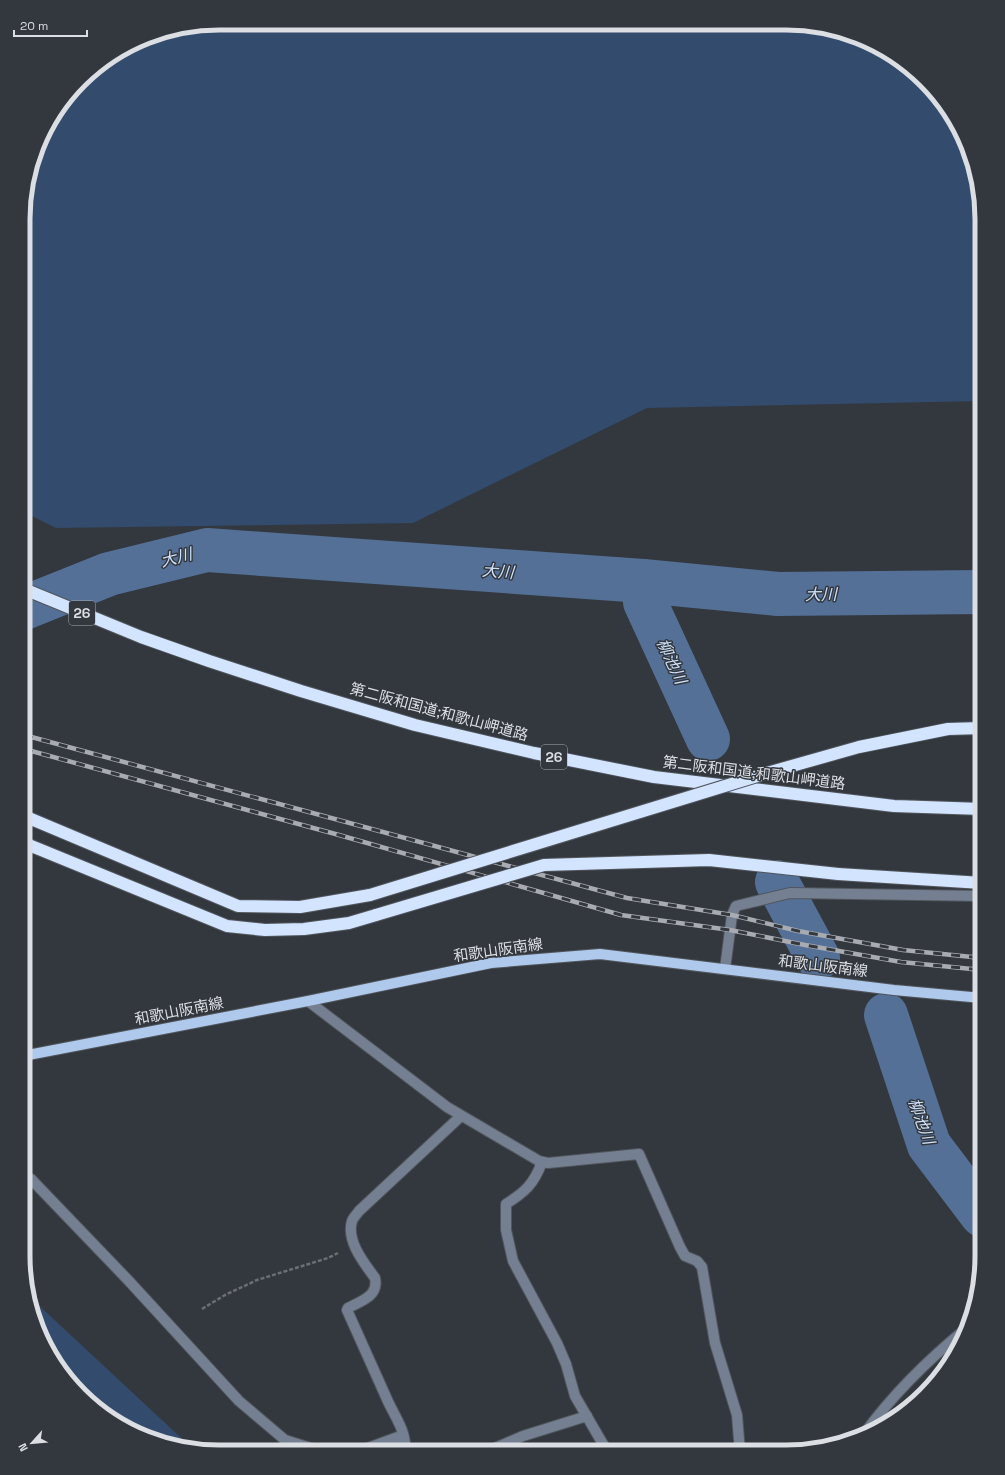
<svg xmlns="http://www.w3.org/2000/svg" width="1005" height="1475" viewBox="0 0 1005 1475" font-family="'Space Grotesk','Noto Sans JP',sans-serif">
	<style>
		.green { fill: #334b6d }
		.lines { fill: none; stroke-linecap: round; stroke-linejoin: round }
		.river { stroke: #547097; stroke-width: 44 }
		.minor-casing { stroke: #51565c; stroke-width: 12 }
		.major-casing { stroke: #51565c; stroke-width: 12 }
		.highway-casing { stroke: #51565c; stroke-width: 14 }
		.path { stroke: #6b6f75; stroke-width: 2.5; stroke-dasharray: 4 2; stroke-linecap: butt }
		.minor { stroke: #748092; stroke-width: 10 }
		.major { stroke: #afc9ed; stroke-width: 10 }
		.highway { stroke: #d2e4ff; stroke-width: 12 }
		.rail-casing { stroke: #a8abb1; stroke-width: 4.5 }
		.rail { stroke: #33383e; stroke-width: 3; stroke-dasharray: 9; stroke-linecap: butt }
		.highway-bridge-casing { stroke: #51565c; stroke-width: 14; stroke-linecap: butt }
		.highway-bridge { stroke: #d2e4ff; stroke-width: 12 }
		.labels { text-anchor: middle; stroke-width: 3; stroke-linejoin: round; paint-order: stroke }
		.shield { fill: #33383e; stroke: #a9acb2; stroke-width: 1 }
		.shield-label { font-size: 14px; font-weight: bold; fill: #dbdee3 }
		.street-label { font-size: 15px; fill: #dbdee3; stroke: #33383e }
		.water-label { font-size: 16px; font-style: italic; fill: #cfe1fa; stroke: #33383e }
		.rim { fill: none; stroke: #dbdee3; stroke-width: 5 }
	</style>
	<rect width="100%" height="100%" fill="#33383e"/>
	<!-- green -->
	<g class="green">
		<path d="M219 23 812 25 861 38 905 63 934 90 962 133 982 219V401L647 408 413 523 56 528 24 512 25 193 49 121 90 71 156 33Z"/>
		<path d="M33 1300 178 1435 196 1450 144 1437 110 1419 71 1385 43 1342Z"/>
	</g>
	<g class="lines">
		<!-- river -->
		<g class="river">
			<path d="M643 581 645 602 708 739"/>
			<path d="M24 608 109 574 207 550 643 581 778 594 982 592"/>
			<path d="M777 882 818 958"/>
			<path d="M886 1015 929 1145 982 1215"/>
		</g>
		<!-- minor casing -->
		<g class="minor-casing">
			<g id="minor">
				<path d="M725 969 732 915 736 906 790 893 982 896"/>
				<path d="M308 1001 447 1107 539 1161 548 1163 639 1154 680 1247 685 1256 697 1261 702 1267 715 1343 737 1415 740 1452"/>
				<path d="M542 1162C534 1184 525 1192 506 1204V1230L513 1261 557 1343 566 1364 575 1396 607 1451"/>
				<path d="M23 1174 31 1179 128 1280 239 1401 285 1440 320 1451"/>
				<path d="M864 1434C893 1394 930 1358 968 1327"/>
				<path d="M405 1448C406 1430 393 1414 386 1397 373 1368 360 1339 347 1310L348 1308C361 1301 379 1296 375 1278 364 1263 346 1241 352 1221 353 1218 357 1214 359 1211L461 1116"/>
				<path d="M360 1451 398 1437 404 1447"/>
				<path d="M488 1451 523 1436 587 1416"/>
			</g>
		</g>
		<!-- major casing -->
		<g class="major-casing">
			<path id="major" d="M23 1056 308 1001 491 963 600 954 894 990 982 998"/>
		</g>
		<!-- highway casing -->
		<g class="highway-casing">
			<g id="highway">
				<path d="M24 589 141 637 209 661 301 691 415 725 534 753 654 777 894 806 982 809"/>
				<path d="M859 747 948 729 982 728"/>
				<path d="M24 816 238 906 300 907 370 895"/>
				<path d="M24 843 227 926 265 930 304 929 349 923 376 915"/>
				<path d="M838 874 982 883"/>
			</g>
		</g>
		<!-- path -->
		<path class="path" d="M202 1309 225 1295 257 1280 328 1258 338 1253"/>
		<!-- minor -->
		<use href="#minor" class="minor"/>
		<!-- major -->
		<use href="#major" class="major"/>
		<!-- highway -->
		<use href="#highway" class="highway"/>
		<!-- rail casing -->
		<g class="rail-casing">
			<g id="rail">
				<path d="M24 735 627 898 732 915 798 931 903 950 982 958"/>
				<path d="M24 749 339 835 621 915 730 930 805 945 901 962 982 970"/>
			</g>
		</g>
		<!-- rail -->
		<use href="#rail" class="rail"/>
		<!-- highway-bridge casing -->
		<g class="highway-bridge-casing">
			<g id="highway-bridge">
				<path d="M370 895 767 773 859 747"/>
				<path d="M376 915 544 865 709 860 838 874"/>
			</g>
		</g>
		<!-- highway-bridge -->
		<use href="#highway-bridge" class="highway-bridge"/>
	</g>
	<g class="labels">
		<!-- shield labels -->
		<g class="shield">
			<rect x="69" y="601" width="26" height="24" rx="3"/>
			<rect x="541" y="745" width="26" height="24" rx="3"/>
		</g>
		<g class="shield-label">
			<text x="82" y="618">26</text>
			<text x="554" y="762">26</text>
		</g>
		<!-- street labels -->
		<g class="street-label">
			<text transform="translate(439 712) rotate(15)" y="5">第二阪和国道;和歌山岬道路</text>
			<text transform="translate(754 773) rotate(7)" y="5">第二阪和国道;和歌山岬道路</text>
			<text transform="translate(498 950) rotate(-8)" y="5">和歌山阪南線</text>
			<text transform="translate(823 966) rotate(7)" y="5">和歌山阪南線</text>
			<text transform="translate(179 1011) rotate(-11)" y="5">和歌山阪南線</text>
		</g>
		<!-- water labels -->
		<g class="water-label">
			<text transform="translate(176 557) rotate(-14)" y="6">大川</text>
			<text transform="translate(498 571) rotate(4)" y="6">大川</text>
			<text transform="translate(821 594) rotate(-1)" y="6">大川</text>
			<text transform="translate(672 661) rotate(65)" y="6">柳池川</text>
			<text transform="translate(922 1121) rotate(70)" y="6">柳池川</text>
		</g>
	</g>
	<!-- crop -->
	<path d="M0 0H1005V1475H0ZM219 30H786A189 189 0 0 1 975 219V1256A189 189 0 0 1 786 1445H219A189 189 0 0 1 30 1256V219A189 189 0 0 1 219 30Z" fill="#33383e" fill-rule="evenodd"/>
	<path class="rim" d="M219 30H786A189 189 0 0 1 975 219V1256A189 189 0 0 1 786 1445H219A189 189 0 0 1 30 1256V219A189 189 0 0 1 219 30Z"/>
	<!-- north arrow -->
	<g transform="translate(32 1443) rotate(243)" stroke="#33383e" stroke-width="3" paint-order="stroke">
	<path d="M0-3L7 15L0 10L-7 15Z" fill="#dbdee3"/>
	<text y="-6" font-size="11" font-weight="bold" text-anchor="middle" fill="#dbdee3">N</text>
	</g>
	<!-- scale -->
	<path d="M14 30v6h73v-6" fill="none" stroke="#dbdee3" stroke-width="2"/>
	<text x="20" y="30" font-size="12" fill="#dbdee3" stroke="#33383e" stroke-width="3" paint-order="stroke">20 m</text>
</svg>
